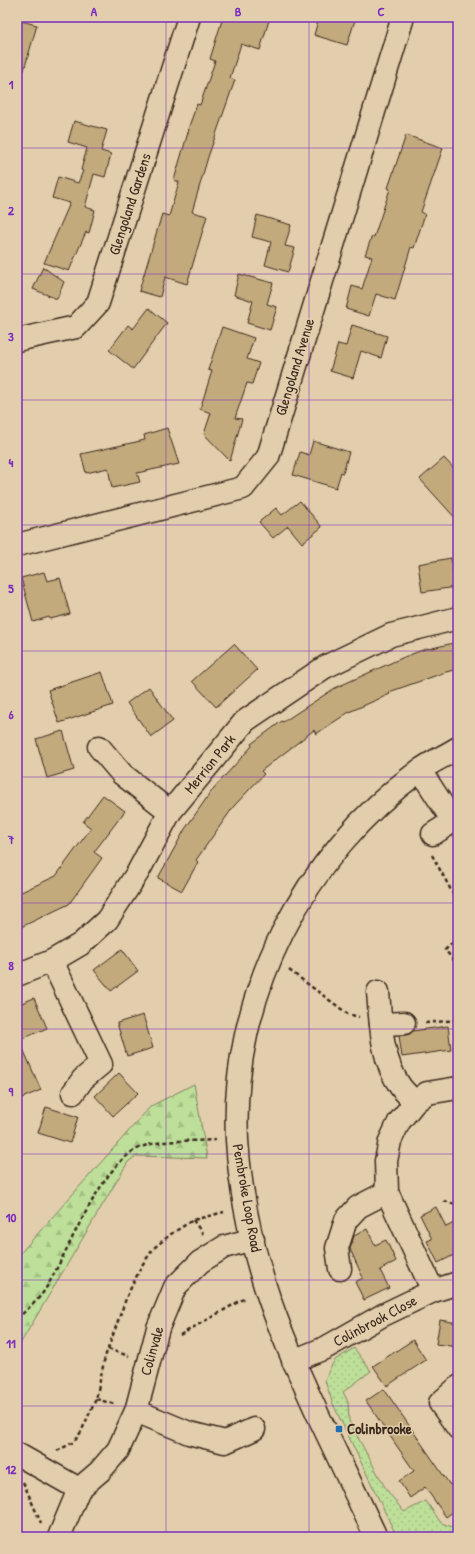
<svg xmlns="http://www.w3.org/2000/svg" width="475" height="1554" viewBox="0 0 475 1554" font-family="'Patrick Hand',sans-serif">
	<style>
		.green { fill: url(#green-dots); stroke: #7c845c }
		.forest { fill: url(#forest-firs); stroke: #7c845c }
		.building { fill: #c3aa7d; stroke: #3b2a1e }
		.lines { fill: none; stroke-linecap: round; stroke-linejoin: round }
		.street-casing { stroke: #3b2a1e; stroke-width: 25 }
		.path { stroke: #3b2a1e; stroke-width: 2.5; stroke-dasharray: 4 3; stroke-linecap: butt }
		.street { stroke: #e2ceac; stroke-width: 22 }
		.grid { fill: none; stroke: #7b2cbf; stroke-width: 1; stroke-opacity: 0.55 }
		.poi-dot { fill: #1f6fb2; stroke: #e2ceac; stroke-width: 1.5 }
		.labels { text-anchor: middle; stroke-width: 3; stroke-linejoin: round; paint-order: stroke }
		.street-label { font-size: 15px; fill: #3b2a1e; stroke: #e2ceac }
		.poi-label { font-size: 15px; font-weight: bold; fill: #3b2a1e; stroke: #e2ceac; text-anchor: start }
		.neatline { fill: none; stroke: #7b2cbf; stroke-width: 1.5 }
		.grid-label { font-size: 13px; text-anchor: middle; font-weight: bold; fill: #7b2cbf }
	</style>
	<defs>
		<pattern id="green-dots" width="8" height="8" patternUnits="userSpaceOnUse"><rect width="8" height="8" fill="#bddf99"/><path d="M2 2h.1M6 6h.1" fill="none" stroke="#a3c083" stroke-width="1.8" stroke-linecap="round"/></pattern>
		<pattern id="forest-firs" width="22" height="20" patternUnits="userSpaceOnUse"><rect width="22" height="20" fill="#bddf99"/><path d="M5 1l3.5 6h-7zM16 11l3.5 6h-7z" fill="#a3c083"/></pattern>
	</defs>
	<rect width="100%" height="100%" fill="#e2ceac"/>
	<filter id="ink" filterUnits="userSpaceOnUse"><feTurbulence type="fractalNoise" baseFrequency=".025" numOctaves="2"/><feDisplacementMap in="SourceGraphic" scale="8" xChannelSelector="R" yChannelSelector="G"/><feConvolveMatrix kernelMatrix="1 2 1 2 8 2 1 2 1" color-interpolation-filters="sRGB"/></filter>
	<g filter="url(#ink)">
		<!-- green -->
		<path class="green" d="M354 1348 371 1371 343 1392 348 1402 349 1421 386 1489 404 1512 426 1501 441 1523 458 1529V1537H397L333 1404 325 1381 330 1368 335 1360Z"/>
		<!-- forest -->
		<path class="forest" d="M194 1084 207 1158 136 1156 128 1162 17 1349V1257L151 1106Z"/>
		<!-- building -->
		<g class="building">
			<path d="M223 17H270L260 50 241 44 230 78 235 80 208 157 192 212 207 216 187 284 165 277 160 297 139 291 162 214 169 216 179 182 174 180 189 129H188L197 104 200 105 215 61 210 59Z"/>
			<path d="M319 17H356L347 45 314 35Z"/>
			<path d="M17 20 37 25 22 77 17 76Z"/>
			<path d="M74 121 107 130 101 151 111 154 105 177 94 174 85 207 95 210 89 233 86 232 69 271 44 263 70 203 52 198 58 177 78 183 83 171 81 170 87 148 68 142Z"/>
			<path d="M406 135 443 148 421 212 425 214 414 248 411 247 395 300 376 294 369 316 346 309 352 286 362 289 372 257 365 255 372 236 374 237 390 189 388 188Z"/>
			<path d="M257 215 291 225 285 246 295 248 288 272 265 265 271 242 252 237Z"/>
			<path d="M43 267 64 282 57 299 33 289Z"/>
			<path d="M239 274 273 283 267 304 277 307 270 330 247 323 253 301 234 295Z"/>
			<path d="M149 308 167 323 133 369 109 350 128 325 133 329Z"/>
			<path d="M352 325 387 336 381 358 361 351 353 378 330 371 338 344 346 346Z"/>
			<path d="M222 327 254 338 247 359 259 363 252 384 247 383 235 418 242 419 230 461 204 434 211 413 200 409 212 371 208 370Z"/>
			<path d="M167 428 179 464 137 473 140 482 112 488 108 468 86 473 81 454 145 440 144 435Z"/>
			<path d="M313 441 349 452 343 473 341 472 336 488 293 475 300 452 309 455Z"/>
			<path d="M444 458 458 473V521L420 479Z"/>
			<path d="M300 501 322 527 302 543 288 526 273 538 259 522 276 508 282 515Z"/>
			<path d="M451 558 455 587 422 592 418 564Z"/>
			<path d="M44 572 47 581 60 578 70 614 50 619 49 617 33 622 21 578Z"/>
			<path d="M458 642V669L446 672 389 692 390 694 349 712 316 734 314 730 261 771 264 774 234 806 196 860 198 862 182 891 158 878 185 829 213 789 252 746 251 744 282 721 283 722 335 688 404 657 428 648V649Z"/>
			<path d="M234 644 257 670 216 707 192 681Z"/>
			<path d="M102 672 113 705 59 723 48 690Z"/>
			<path d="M149 687 173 721 151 737 127 703Z"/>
			<path d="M63 731 74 770 47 778 36 739Z"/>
			<path d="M103 795 125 811 94 852 102 858 69 904 17 929V894L56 876 91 828 83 822Z"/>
			<path d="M122 949 138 971 111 991 94 970Z"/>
			<path d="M34 998 47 1028 22 1039 17 1027V1005Z"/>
			<path d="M143 1015 153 1048 127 1056 117 1023Z"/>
			<path d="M448 1026 451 1050 402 1057 399 1036 410 1034 413 1031Z"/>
			<path d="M17 1035 41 1090 17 1100Z"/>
			<path d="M119 1073 138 1093 113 1116 95 1096Z"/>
			<path d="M46 1107 78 1117 70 1143 38 1133Z"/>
			<path d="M436 1207 446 1227 458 1221V1253L438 1263 427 1241 432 1239 420 1215Z"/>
			<path d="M367 1229 375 1245 386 1240 396 1261 380 1270 389 1288 364 1300 355 1282 363 1278 350 1249 354 1236Z"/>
			<path d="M440 1320 458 1323V1347L436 1344Z"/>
			<path d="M413 1340 426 1360 387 1386 373 1366Z"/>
			<path d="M384 1389 450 1485 458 1479V1508L446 1517 425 1487 410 1498 399 1481 414 1471 366 1401Z"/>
		</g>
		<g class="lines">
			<!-- street casing -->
			<g class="street-casing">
				<g id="street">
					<path d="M17 340 76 327 98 303 189 17"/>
					<path d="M17 545 243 488 268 457 403 17"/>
					<path d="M99 747 122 774 170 812"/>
					<path d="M420 770 453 821"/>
					<path d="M433 834 458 818"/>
					<path d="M52 961 101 1064 83 1079 73 1093"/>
					<path d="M17 975 52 961 81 944 107 920 138 872 170 812 245 721 325 667 391 635 458 618"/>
					<path d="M378 992C381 1024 381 1059 400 1086 404 1092 410 1097 415 1102"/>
					<path d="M381 1024 404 1023"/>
					<path d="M340 1269 337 1248 346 1220 358 1207 387 1192"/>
					<path d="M433 1291 387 1192 386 1161 390 1141 399 1122 415 1102 427 1093 458 1088"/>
					<path d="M293 1361 325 1348 383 1315 433 1291 458 1283"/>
					<path d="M458 1387 440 1403 458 1428"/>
					<path d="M136 1411 189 1433 225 1442 254 1429"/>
					<path d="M17 1454 79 1489 59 1537"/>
					<path d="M79 1489 100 1471 118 1450 136 1411 158 1328 175 1287 200 1262 224 1247 253 1239"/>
					<path d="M376 1537C357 1496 337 1455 318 1415 299 1373 279 1330 265 1286 250 1239 240 1189 237 1140 230 997 304 854 419 771 431 762 445 756 458 748"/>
				</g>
			</g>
			<!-- path -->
			<g class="path">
				<path d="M432 855 458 903"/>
				<path d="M458 938 445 950 458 965"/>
				<path d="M289 970 348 1014 359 1017"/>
				<path d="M425 1023 458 1020"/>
				<path d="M444 1201 455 1204 458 1203"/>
				<path d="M193 1220 203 1234"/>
				<path d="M17 1319C27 1309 39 1300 46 1288 68 1252 100 1167 137 1149 160 1138 190 1142 215 1140"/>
				<path d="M180 1335 247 1297"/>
				<path d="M108 1349 129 1356"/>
				<path d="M96 1399 114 1404"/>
				<path d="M57 1451 74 1442 81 1432 96 1399 105 1357 127 1296 142 1265 154 1248 171 1234 193 1220 224 1212"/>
				<path d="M23 1482 41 1523"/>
			</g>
			<!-- street -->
			<use href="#street" class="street"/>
		</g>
	</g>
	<!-- grid -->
	<path class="grid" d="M166 17V1537M309 17V1537M17 148H458M17 274H458M17 400H458M17 525H458M17 651H458M17 777H458M17 903H458M17 1029H458M17 1154H458M17 1280H458M17 1406H458"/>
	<!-- markers -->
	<rect class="poi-dot" x="335" y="1425" width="8" height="8" rx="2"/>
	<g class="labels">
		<!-- street labels -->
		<g class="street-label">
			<text transform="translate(130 204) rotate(-72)" y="5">Glengoland Gardens</text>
			<text transform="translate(295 367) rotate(-73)" y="5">Glengoland Avenue</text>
			<text transform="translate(210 764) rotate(-51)" y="5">Merrion Park</text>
			<text transform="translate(247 1198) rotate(80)" y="5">Pembroke Loop Road</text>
			<text transform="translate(375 1321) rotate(-28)" y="5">Colinbrook Close</text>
			<text transform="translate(152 1351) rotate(-74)" y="5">Colinvale</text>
		</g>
		<!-- poi labels -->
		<g class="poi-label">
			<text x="347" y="1434">Colinbrooke</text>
		</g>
	</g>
	<!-- margin -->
	<rect width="475" height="1554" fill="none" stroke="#e2ceac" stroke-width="44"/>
	<rect x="22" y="22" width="431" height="1510" class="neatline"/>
	<g class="grid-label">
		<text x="94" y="16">A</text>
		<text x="238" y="16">B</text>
		<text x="381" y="16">C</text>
		<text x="11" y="89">1</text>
		<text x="11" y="215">2</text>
		<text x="11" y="341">3</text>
		<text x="11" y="467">4</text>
		<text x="11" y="593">5</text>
		<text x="11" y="719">6</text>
		<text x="11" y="844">7</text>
		<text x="11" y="970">8</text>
		<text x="11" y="1096">9</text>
		<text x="11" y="1222">10</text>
		<text x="11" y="1348">11</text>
		<text x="11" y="1474">12</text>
	</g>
</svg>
